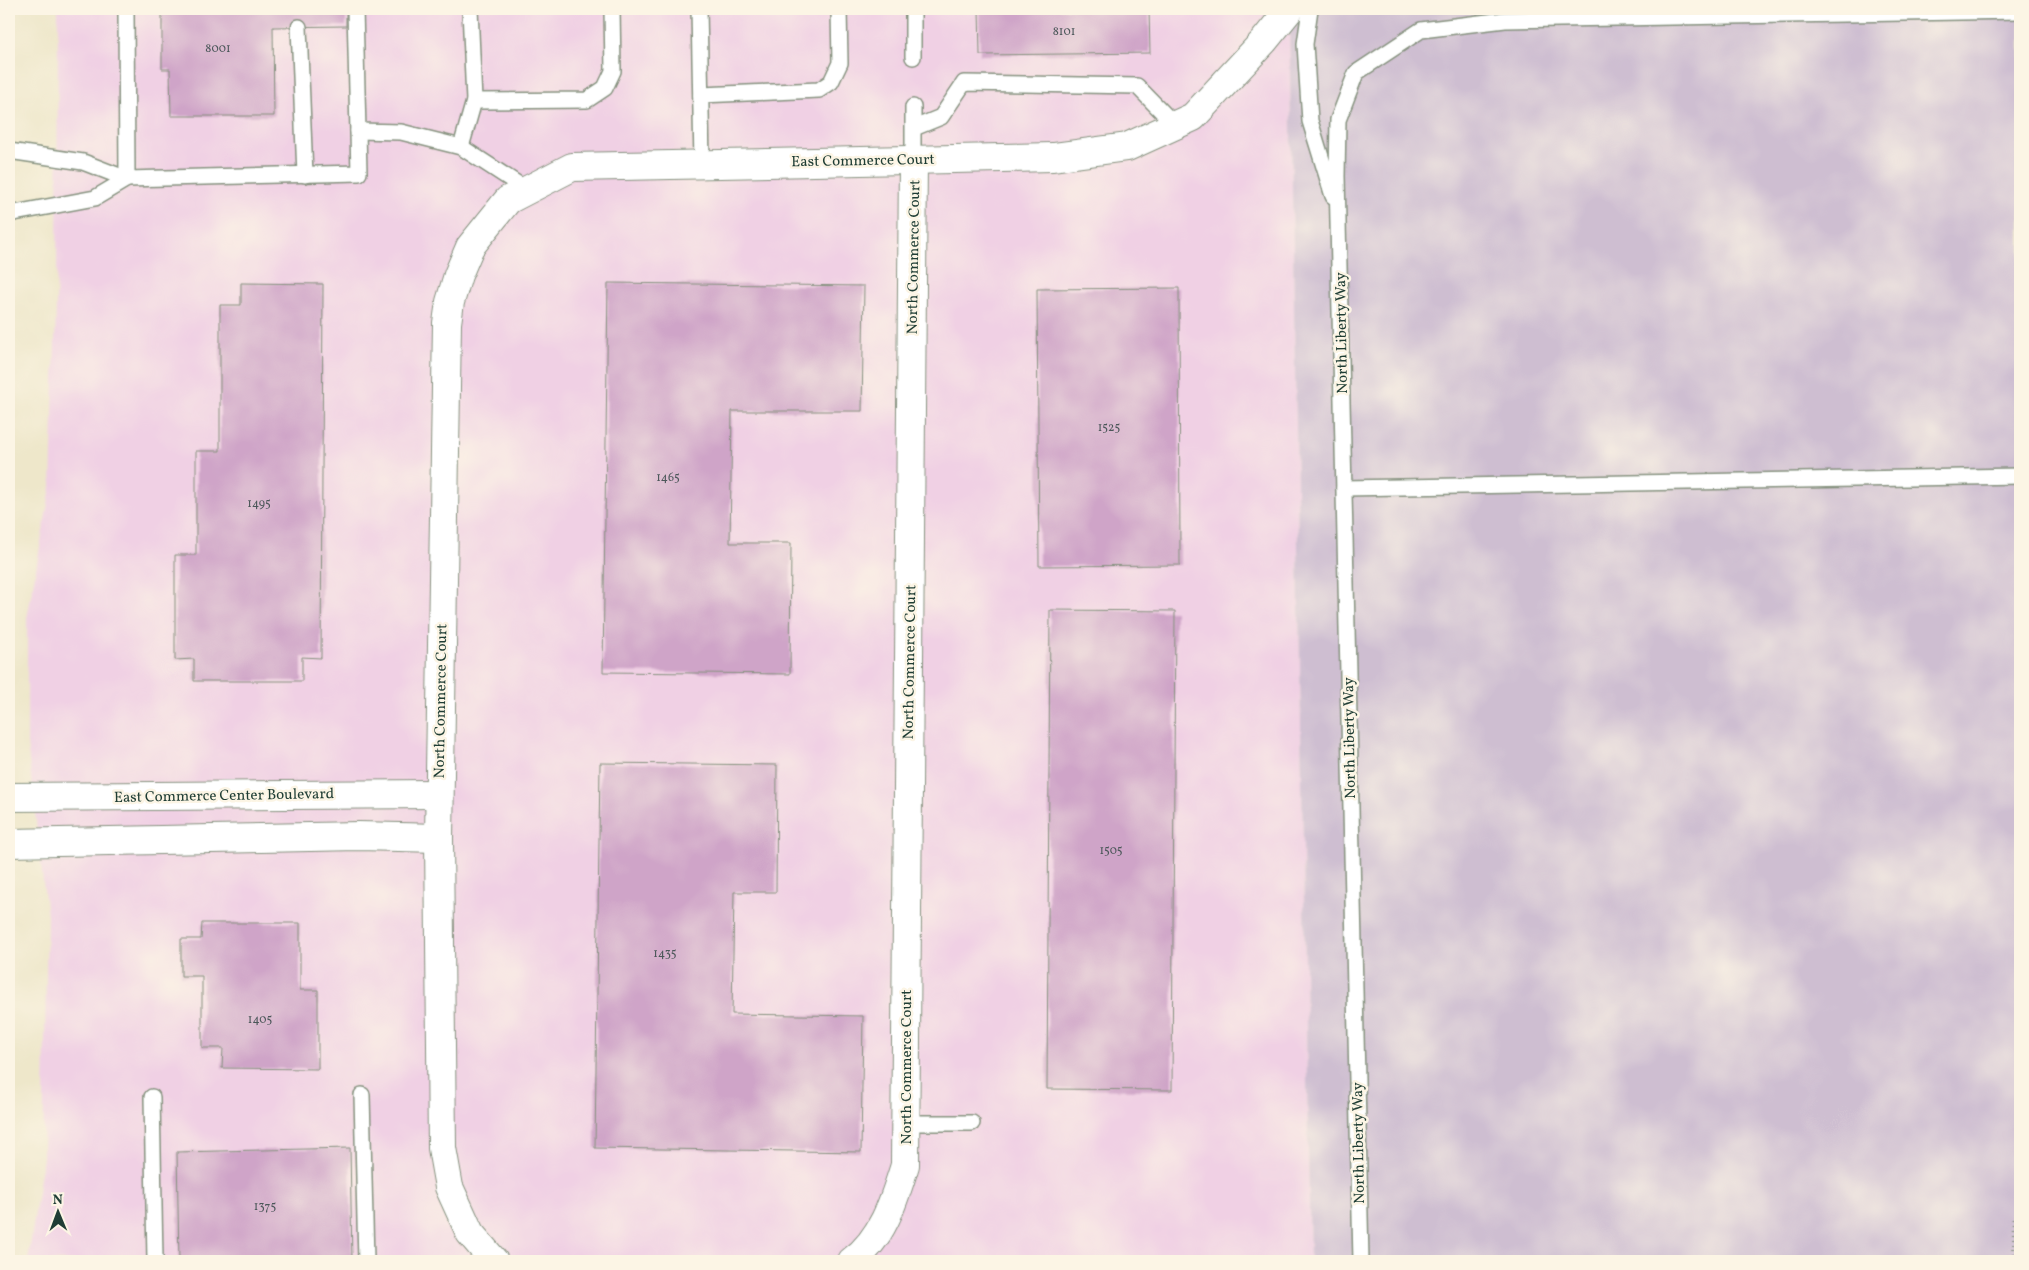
<svg xmlns="http://www.w3.org/2000/svg" width="2029" height="1270" viewBox="0 0 2029 1270" font-family="Vollkorn,serif">
	<style>
		.built { fill: #f0d0e4 }
		.industrial { fill: #cebed1 }
		.building { fill: #cfa4c8 }
		.lines { fill: none; stroke-linecap: round; stroke-linejoin: round }
		.lane-casing { stroke: #86927f; stroke-width: 18 }
		.street-casing { stroke: #86927f; stroke-width: 30 }
		.path { stroke: #86927f; stroke-width: 3; stroke-dasharray: 1 4; stroke-linecap: butt }
		.lane { stroke: #fff; stroke-width: 15 }
		.street { stroke: #fff; stroke-width: 28 }
		.labels { text-anchor: middle; stroke-width: 5; stroke-linejoin: round; paint-order: stroke }
		.number-label { font-size: 12px; fill: #4b5759 }
		.street-label { font-size: 15px; fill: #1f3d34; stroke: #fcf5e5 }
	</style>
	<rect width="100%" height="100%" fill="#fcf5e5"/>
	<filter id="ink" filterUnits="userSpaceOnUse"><feTurbulence type="fractalNoise" baseFrequency=".02" numOctaves="2"/><feDisplacementMap in="SourceGraphic" scale="10" xChannelSelector="R" yChannelSelector="G"/><feConvolveMatrix kernelMatrix="1 2 1 2 8 2 1 2 1" color-interpolation-filters="sRGB"/></filter>
	<filter id="wash" filterUnits="userSpaceOnUse"><feTurbulence type="fractalNoise" baseFrequency=".0096" numOctaves="4" result="noise"/><feDisplacementMap in="SourceGraphic" scale="20" xChannelSelector="R" yChannelSelector="G"/><feGaussianBlur stdDeviation="1.12" result="paint"/><feColorMatrix in="noise" values="0 0 0 0 0 0 0 0 0 0 0 0 0 0 0 0 0 1.4 0 .05"/><feComposite in="paint" operator="in"/></filter>
	<g filter="url(#wash)">
		<rect width="100%" height="100%" fill="#eee7ca"/>
		<!-- built -->
		<path class="built" d="M58 9H1289L1310 1261H28L43 1157 47 916 27 743V618L51 487 57 268Z"/>
		<!-- industrial -->
		<path class="industrial" d="M1289 9H2020V1261H1310Z"/>
		<g id="blocks">
			<!-- building -->
			<g class="building">
				<path d="M162 9H346V26L273 27 274 116H171L170 69H162Z"/>
				<path d="M979 9H1149L1150 53 980 55Z"/>
				<path d="M241 283 323 284 321 658 302 657V681H194V659L175 660V555H196V451H220V305H241Z"/>
				<path d="M608 283 864 286 862 411H732L730 543H791L790 674 603 672Z"/>
				<path d="M1179 288 1180 565 1039 566 1037 289Z"/>
				<path d="M1050 610 1175 611 1172 1090 1047 1089Z"/>
				<path d="M600 763 777 765 776 892H734L732 1014 863 1016 861 1152 595 1148Z"/>
				<path d="M202 923H300V990H318V1069L222 1068 223 1048H202V976H181V939H201Z"/>
				<path d="M350 1148 352 1261H179L177 1152Z"/>
			</g>
		</g>
	</g>
	<g filter="url(#ink)">
		<use href="#blocks" fill-opacity="0" stroke="#86927f" stroke-width="1"/>
		<g class="lines">
			<!-- lane casing -->
			<g class="lane-casing">
				<g id="lane">
					<path d="M126 9 127 179 359 173 355 9"/>
					<path d="M699 9 702 163"/>
					<path d="M913 9V57"/>
					<path d="M1310 9 1305 44 1310 121 1333 196"/>
					<path d="M299 27 305 175"/>
					<path d="M701 95 819 90 831 82 840 63 839 9"/>
					<path d="M474 101 587 100 605 88 613 71 612 9"/>
					<path d="M913 107V159"/>
					<path d="M914 128 941 117 964 83 1137 86 1175 125"/>
					<path d="M358 131 401 132 461 147 527 190"/>
					<path d="M461 147 474 101 470 9"/>
					<path d="M9 151 83 162 127 179"/>
					<path d="M9 214 95 198 127 179"/>
					<path d="M1344 488 2020 476"/>
					<path d="M362 1095 366 1261"/>
					<path d="M152 1097 155 1260"/>
					<path d="M906 1123H972"/>
					<path d="M1361 1261 1337 176 1338 120 1356 73 1421 30 1505 20 2020 11"/>
				</g>
			</g>
			<!-- street casing -->
			<g class="street-casing">
				<g id="street">
					<path d="M9 797 439 794"/>
					<path d="M9 843 359 836 439 838"/>
					<path d="M494 1261 470 1233 449 1187 442 1148 439 838 447 323 450 302 458 275 470 247 508 200 572 167 1053 157 1127 147 1193 117 1264 41 1290 9"/>
					<path d="M852 1261C883 1238 894 1200 905 1165L913 159"/>
				</g>
			</g>
			<!-- path -->
			<path class="path" d="M2013 1218 2014 1261"/>
			<!-- lane -->
			<use href="#lane" class="lane"/>
			<!-- street -->
			<use href="#street" class="street"/>
		</g>
	</g>
	<g class="labels">
		<!-- number labels -->
		<g class="number-label">
			<text x="1064" y="35">8101</text>
			<text x="218" y="52">8001</text>
			<text x="1109" y="431">1525</text>
			<text x="668" y="481">1465</text>
			<text x="259" y="507">1495</text>
			<text x="1111" y="854">1505</text>
			<text x="665" y="957">1435</text>
			<text x="260" y="1023">1405</text>
			<text x="265" y="1210">1375</text>
		</g>
		<!-- street labels -->
		<g class="street-label">
			<text transform="translate(863 160) rotate(-1)" y="5">East Commerce Court</text>
			<text transform="translate(913 257) rotate(-89)" y="5">North Commerce Court</text>
			<text transform="translate(1341 333) rotate(-91)" y="5">North Liberty Way</text>
			<text transform="translate(909 662) rotate(-89)" y="5">North Commerce Court</text>
			<text transform="translate(440 701) rotate(-89)" y="5">North Commerce Court</text>
			<text transform="translate(1349 738) rotate(-91)" y="5">North Liberty Way</text>
			<text transform="translate(224 795) rotate(-1)" y="5">East Commerce Center Boulevard</text>
			<text transform="translate(906 1067) rotate(-90)" y="5">North Commerce Court</text>
			<text transform="translate(1358 1143) rotate(-91)" y="5">North Liberty Way</text>
		</g>
	</g>
	<!-- margin -->
	<rect width="2029" height="1270" fill="none" stroke="#fcf5e5" stroke-width="30"/>
	<!-- north arrow -->
	<g transform="translate(58 1212) rotate(359)" stroke="#fcf5e5" stroke-width="4" paint-order="stroke">
	<path d="M0-4L9 19L0 12L-9 19Z" fill="#1f3d34"/>
	<text y="-8" font-size="14" font-weight="bold" text-anchor="middle" fill="#1f3d34">N</text>
	</g>
</svg>
